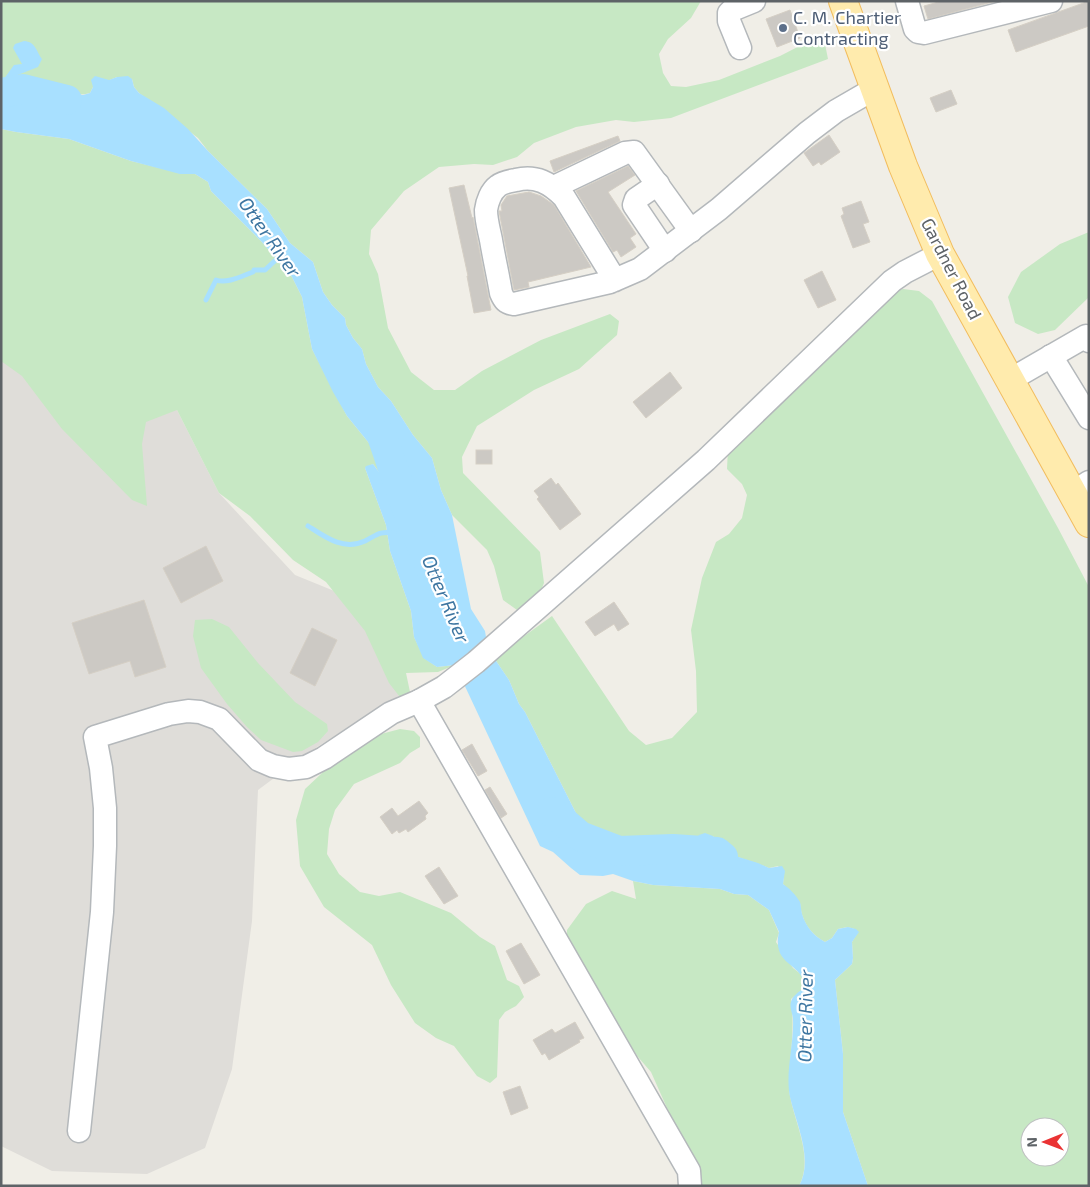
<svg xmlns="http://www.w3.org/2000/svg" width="1090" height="1187" viewBox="0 0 1090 1187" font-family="'Exo 2',sans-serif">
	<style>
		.industrial { fill: #dfddd9 }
		.green { fill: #c7e8c4; fill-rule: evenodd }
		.water { fill: #a8e0ff }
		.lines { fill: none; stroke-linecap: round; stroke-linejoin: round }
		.stream { stroke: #a8e0ff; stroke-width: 5 }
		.river { stroke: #a8e0ff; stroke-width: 30 }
		.building { fill: #ccc9c4; stroke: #d5cfc5 }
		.minor-casing { stroke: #b4b8bb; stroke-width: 25 }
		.major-casing { stroke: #f2bd5e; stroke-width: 30 }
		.minor { stroke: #fff; stroke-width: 22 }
		.major { stroke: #ffebad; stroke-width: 28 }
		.service-dot { fill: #5c6f8a; stroke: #fff; stroke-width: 2 }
		.labels { text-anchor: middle; stroke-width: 4.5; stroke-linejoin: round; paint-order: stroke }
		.service-label { font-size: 18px; fill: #4e5e75; stroke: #fff; text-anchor: start }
		.street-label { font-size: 18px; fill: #5e6367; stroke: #fff }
		.water-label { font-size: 19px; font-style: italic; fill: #3e76a1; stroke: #fff }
	</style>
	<rect width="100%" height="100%" fill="#f0eee7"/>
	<!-- industrial -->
	<path class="industrial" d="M1 353 177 410 219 493 295 575 349 597 405 692 309 752 258 790 252 921 232 1069 205 1148 147 1174 52 1171 1 1146Z"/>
	<!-- green -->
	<g class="green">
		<path d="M1 1H701L691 18 668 39 659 54 663 73 671 86 686 87 719 80 780 56 823 34 828 59 671 118 634 122 616 120 576 127 534 143 517 157 493 165 474 164 439 167 404 191 371 230 369 254 378 274 388 328 411 372 434 390H455L482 371 541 340 610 314 619 321 617 335 579 369 534 390 477 426 462 457 463 473 540 552 544 583 537 600 522 610H517L503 600 494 566 487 550 452 515 441 490 432 458 413 435 391 401 378 387 366 364 362 349 353 338 346 325 345 318 332 305 323 292 313 262 290 243 267 209 208 151 198 138 139 93 134 87 132 79 117 77 93 87 90 93C78 97 64 91 52 90 35 87 17 91 1 97Z"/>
		<path d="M1 129 16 132 69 139 131 161 180 173 195 174 208 182 211 191 261 241 292 277 302 297 312 349 347 416 411 495 422 521 424 534 416 539 409 531 398 509 391 488 373 464 365 468 386 525 390 551 411 611 414 637 424 658 437 667 455 665 438 672 406 673 410 692V701H403L389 683 365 631 326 582 293 560 250 516 219 493 177 410 146 422 142 444 147 506 132 500 62 429 22 376 1 361Z"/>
		<path d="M1089 232V297L1055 330 1038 334 1015 323 1008 297 1021 272 1060 244Z"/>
		<path d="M903 289 919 291 932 301 1058 528 1089 587V1186H868L843 1112V1054L835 980 852 964 853 958 852 942 858 932C853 926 845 927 838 929L832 938 825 942C810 934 801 920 800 903L783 884 784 875 778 866 769 868C759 863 727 855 721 849 718 846 715 840 713 836L694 839C688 847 679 854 669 856 652 861 607 851 594 839L590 841 591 847 590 848 585 843 581 823 525 712 519 704 509 680 494 658 552 616 629 731 646 745 672 738 697 712 696 671 691 630 702 578 716 542 729 534 742 518 747 495 742 484 727 469 728 448 882 296ZM1030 1127H1060V1157H1030Z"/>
		<path d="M212 619 229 627 258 663 295 702 327 724 328 731 318 742 302 751 293 752 261 740 247 727 227 704 201 668 193 636 195 620Z"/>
		<path d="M400 729 414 731 420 737V747L410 753 400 763 354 784 335 810 329 829 327 854 339 874 360 892 379 896 400 892 451 913 480 937 495 946 507 980 519 986 524 997 516 1006 505 1012 499 1020 497 1077 490 1083 477 1076 454 1046 436 1038 415 1023 391 985 372 945 324 907 300 866 296 820 305 789 337 759 381 734Z"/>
		<path d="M633 881 653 885 720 889 734 894 748 895 769 910 779 933 776 942 793 968 802 975 804 982V988L791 999C794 1021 792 1043 790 1065 790 1075 788 1086 790 1096 795 1124 814 1158 799 1186H692L671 1117 651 1072 638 1057 585 977 567 945V930L586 904 612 891 636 899Z"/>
	</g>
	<!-- water -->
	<path class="water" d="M24 41C36 42 36 51 42 59L38 67 10 78 8 82V87L12 93 49 89 83 95 90 93 93 87 91 80 95 76 109 80 117 77 128 76 132 79 134 87 139 93 164 108 188 129 208 151 267 209 290 243 313 262 323 292 332 305 345 318 346 325 353 338 362 349 366 364 378 387 391 401 413 435 432 458 441 490 452 515 471 609 485 631 488 649 509 680 519 704 525 712 581 823 585 844 591 847V838L594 839 601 845 624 853 667 857 688 847 699 835 705 833 713 836 721 849 729 854 758 863 769 868 782 866 785 871 783 884C789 888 796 895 800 902 801 905 801 910 802 914 806 927 814 936 825 942L832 938 838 929 848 927 856 929 859 932 852 942 853 958 852 964 835 980 843 1054V1112L868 1186H799C814 1159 796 1124 790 1097 785 1073 794 1044 793 1020 793 1014 789 1007 791 1002 792 996 799 992 804 988 805 962 771 968 779 932L769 910 748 895 734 894 720 889 653 885 633 881 613 874 603 876 580 875 571 868 553 852 540 846 455 665 437 667 423 658 414 637 411 611 390 551 386 525 365 468 366 466 373 464 391 488 398 509 409 531 416 539 424 534 422 521 411 495 347 416 333 392 312 349 302 297 292 277 261 241 211 191 208 182 195 174H180L131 161 69 139 16 132 1 129V83L14 65 22 64 13 48 15 44Z"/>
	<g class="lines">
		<!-- stream -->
		<g class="stream">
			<path d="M206 300 216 280C227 284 242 276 253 272L254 270H265L280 256"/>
			<path d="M308 526C325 537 343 551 365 541 377 535 379 531 394 533"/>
		</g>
		<!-- river -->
		<g class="river">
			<path d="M1 93 23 89 67 100"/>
			<path d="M382 436 407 509 434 576"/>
			<path d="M552 812 580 836 619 851 673 849 717 852 723 857"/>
		</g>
	</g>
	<!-- building -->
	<g class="building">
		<path d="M942 1H996L928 19 924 6Z"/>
		<path d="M1089 1V26L1016 52 1008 30Z"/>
		<path d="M790 10 800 38 777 47 766 19Z"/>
		<path d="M951 90 957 104 936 112 930 98Z"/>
		<path d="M829 135 840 152 821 165 819 162 813 166 804 153Z"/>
		<path d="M618 136 620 141 554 172 550 161Z"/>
		<path d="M628 166 635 175 608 192 636 234 630 238 636 247 621 257 617 250 613 252 576 191Z"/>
		<path d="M464 185 472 218 473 217 491 310 474 313 467 276H468L449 188Z"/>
		<path d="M529 192 541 196 554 205 591 267 528 282 529 287 514 290 499 211H502L501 205 507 196Z"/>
		<path d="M861 201 869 222 863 224 870 242 853 248 841 216 844 214 842 208Z"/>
		<path d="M822 271 836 300 818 308 804 280Z"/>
		<path d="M670 372 682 388 646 418 633 402Z"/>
		<rect x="476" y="450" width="16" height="14"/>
		<path d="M551 478 556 485 558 483 581 514 560 530 537 499 539 497 534 491Z"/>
		<path d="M206 546 223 581 181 603 163 568Z"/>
		<path d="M144 600 166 667 135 677 130 661 89 674 72 623Z"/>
		<path d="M614 602 629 624 618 631 614 624 595 636 585 622Z"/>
		<path d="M312 628 337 640 315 686 290 673Z"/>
		<path d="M472 744 487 771 478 776 462 750Z"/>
		<path d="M490 787 507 814 501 818 485 790Z"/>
		<path d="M419 801 428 813 425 816 426 819 408 832 406 829 399 833 397 830 392 834 380 817 392 808 398 816Z"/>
		<path d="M439 867 458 896 444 904 425 876Z"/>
		<path d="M521 943 540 975 524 984 506 951Z"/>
		<path d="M575 1022 584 1038 579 1040 580 1042 549 1060 545 1053 542 1055 533 1040 552 1029 555 1033Z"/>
		<path d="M520 1086 528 1108 511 1115 503 1092Z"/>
	</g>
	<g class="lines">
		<!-- minor casing -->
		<g class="minor-casing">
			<g id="minor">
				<path d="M907 1 915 29 918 32 924 33 1051 1"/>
				<path d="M740 48 729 21V13L732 10 754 1"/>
				<path d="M658 184 636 199 634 205 665 251"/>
				<path d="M554 187 625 153 634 152 691 231"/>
				<path d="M615 280 564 197C550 183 536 175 516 180 510 181 503 182 498 186 491 191 487 202 486 210 486 220 489 230 491 240 494 258 498 275 501 293 504 300 506 303 514 304L610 282 640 269 719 209 807 133 836 111 874 89"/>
				<path d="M1051 356 1089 418"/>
				<path d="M1010 380 1086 336 1089 341"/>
				<path d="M1072 493 1089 482"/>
				<path d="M419 701 689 1171 690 1186"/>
				<path d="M79 1131 102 912 105 846V808L101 768 95 737 169 714 188 711 200 712 219 719 259 760 273 766 289 769 306 767 324 758 391 713 419 701 444 687 476 662 706 460 892 281 905 272 940 254"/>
			</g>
		</g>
		<!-- major casing -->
		<g class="major-casing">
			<path id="major" d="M843 1 903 166 940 254 1089 523"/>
		</g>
		<!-- minor -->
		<use href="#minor" class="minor"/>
		<!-- major -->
		<use href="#major" class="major"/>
	</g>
	<!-- markers -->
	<circle class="service-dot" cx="783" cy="28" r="5"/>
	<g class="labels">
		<!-- service labels -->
		<g class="service-label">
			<text x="793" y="24">C. M. Chartier<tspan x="793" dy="21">Contracting</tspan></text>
		</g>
		<!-- street labels -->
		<g class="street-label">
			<text transform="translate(951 269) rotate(63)" y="6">Gardner Road</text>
		</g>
		<!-- water labels -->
		<g class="water-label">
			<text transform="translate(270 237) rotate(55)" y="7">Otter River</text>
			<text transform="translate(446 599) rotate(67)" y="7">Otter River</text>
			<text transform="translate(805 1016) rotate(-89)" y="7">Otter River</text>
		</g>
	</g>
	<!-- border -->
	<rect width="1090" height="1187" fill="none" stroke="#5e6367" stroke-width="5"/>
	<!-- north arrow -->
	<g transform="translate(1045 1142) rotate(269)"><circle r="24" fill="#ffffff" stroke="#bfc1c2"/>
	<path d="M0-4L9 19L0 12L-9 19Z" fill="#ea3334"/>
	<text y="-8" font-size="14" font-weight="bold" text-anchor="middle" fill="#5e6367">N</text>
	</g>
</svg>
